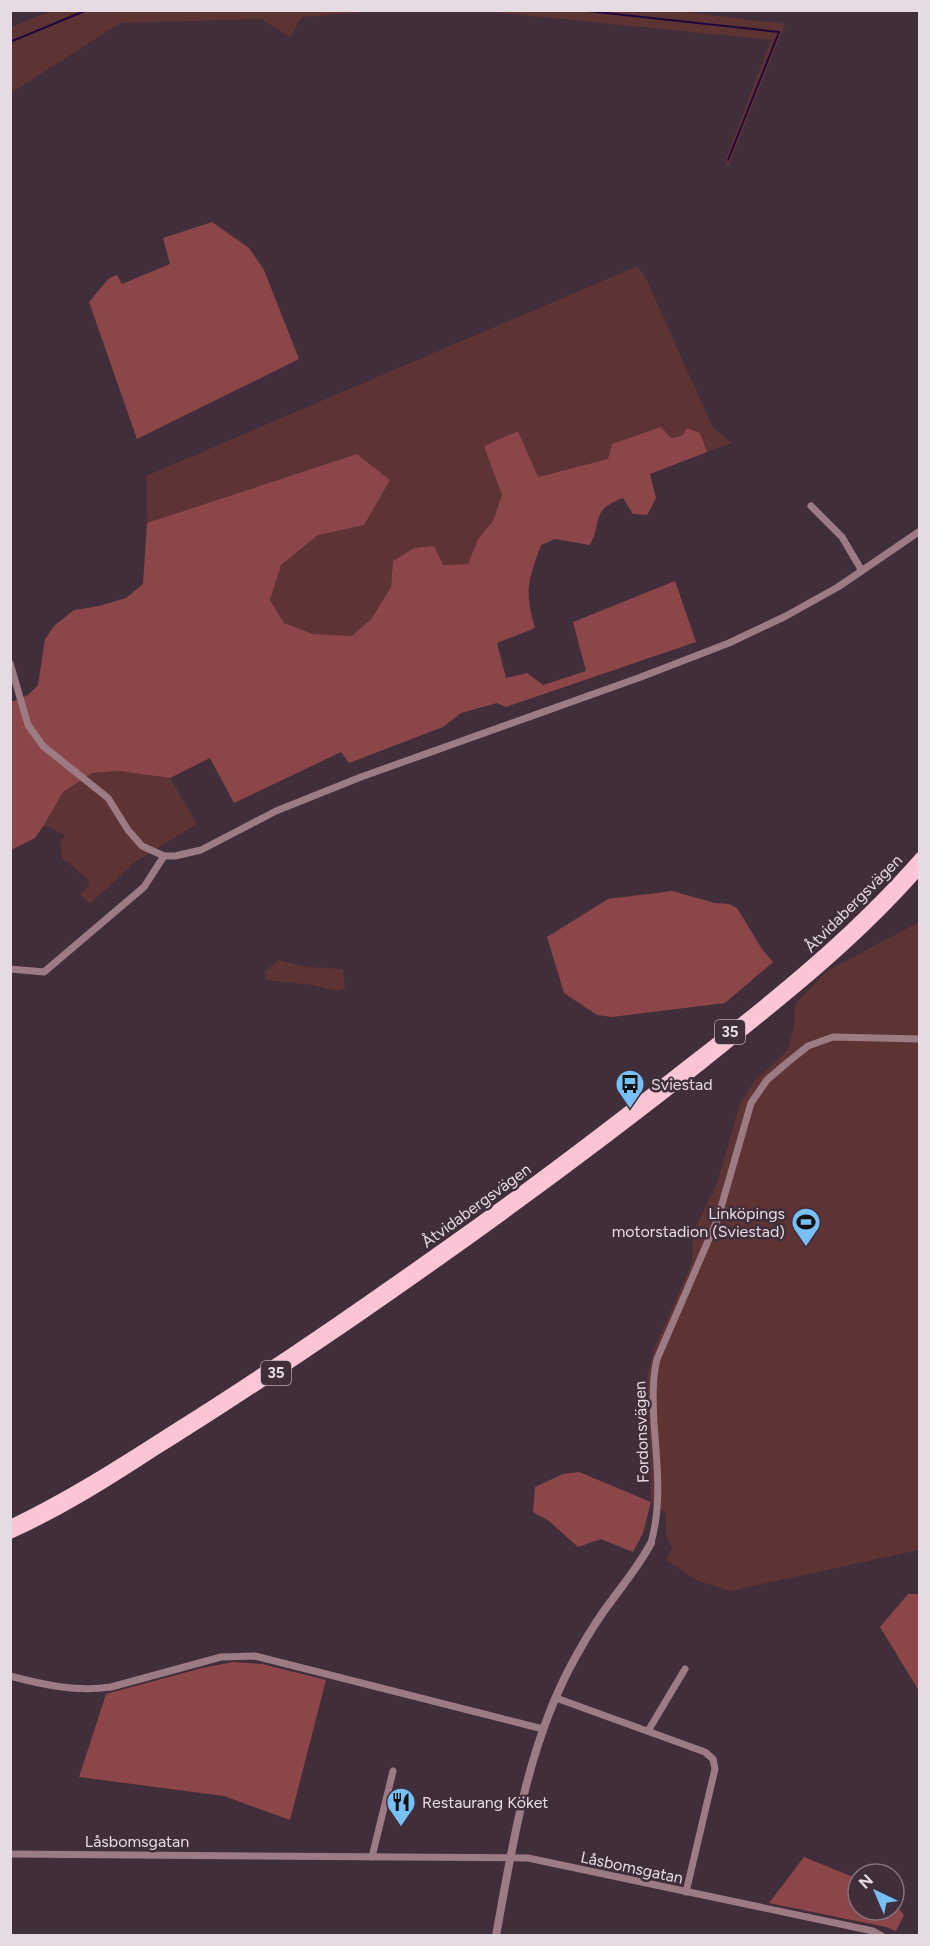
<svg xmlns="http://www.w3.org/2000/svg" width="930" height="1946" viewBox="0 0 930 1946" font-family="Figtree,sans-serif">
	<style>
		.green { fill: #5e3334 }
		.forest { fill: #8c4649 }
		.lines { fill: none; stroke-linecap: round; stroke-linejoin: round }
		.stream { stroke: #21073d; stroke-width: 2 }
		.minor { stroke: #9c7b85; stroke-width: 7 }
		.tertiary { stroke: #9c7b85; stroke-width: 8 }
		.primary { stroke: #fbc5d5; stroke-width: 10 }
		.labels { text-anchor: middle; stroke-width: 5; stroke-linejoin: round; paint-order: stroke }
		.shield { fill: #402e3a; stroke: #b4a7b0; stroke-width: 1.5 }
		.shield-label { font-size: 15px; font-weight: bold; fill: #e6dbe2 }
		.street-label { font-size: 16px; fill: #e6dbe2; stroke: #402e3a }
		.poi-label { font-size: 16px; fill: #e6dbe2; stroke: #402e3a; text-anchor: start }
	</style>
	<rect width="100%" height="100%" fill="#402e3a"/>
	<!-- green -->
	<g class="green">
		<path d="M670 10 785 24 728 167 725 161 771 40 483 11Z"/>
		<path d="M51 11V10L379 11 302 17 290 37 261 19 120 23 11 93V27Z"/>
		<path d="M637 266 645 276 713 428 732 443 707 452 700 433 671 438 608 459 538 477 518 431 485 446 502 495 493 521 478 539 468 564 443 565 414 548 393 561 391 587 372 618 352 636 313 634 284 623 270 600 281 565 318 535 364 524 390 480 357 454 147 523 146 476Z"/>
		<path d="M119 771 170 778 197 824 135 862 90 904 80 894 89 885 88 879 62 858 60 844 65 835 44 825 63 792 92 773Z"/>
		<path d="M919 922V1550L730 1591 696 1580 666 1560 672 1549 666 1535V1514L651 1502 644 1391 654 1349 692 1263 693 1232 717 1183 740 1104 755 1080 781 1057 789 1047 794 1025 795 1004 827 971Z"/>
		<path d="M279 960 307 967 343 969 345 988 337 991 313 985 266 980 265 971Z"/>
	</g>
	<!-- forest -->
	<g class="forest">
		<path d="M212 222 249 248 264 270 299 359 137 439 89 302 109 278 117 275 122 284 170 264 163 238Z"/>
		<path d="M661 427 671 438 682 436 687 428 700 433 707 452 650 474 656 498 647 515 633 514 623 498C590 510 603 520 590 545L555 539 541 545C528 581 524 590 535 628L497 643 506 678 527 673 543 685 586 671 573 622 675 581 696 642 506 707 497 703 461 713 443 727 349 763 341 752 234 803 210 758 170 778 119 771 92 773 63 792 44 825 35 838 11 850V702L28 695 38 685 45 639 55 625 74 610 99 606 126 598 143 584 147 523 357 454 390 480 364 525 318 535 281 565 270 600 284 623 313 634 352 636 372 618 391 587 393 561 414 548 434 546 443 565 468 564 478 539 493 521 502 495 484 446 518 431 538 477 608 459 612 444Z"/>
		<path d="M672 891 715 903 729 904 737 908 762 949 773 962 725 1003 612 1017 597 1015 564 993 547 937 608 899Z"/>
		<path d="M579 1472 651 1502 643 1533 633 1552 601 1539 578 1547 549 1521 533 1512 535 1487 563 1474Z"/>
		<path d="M908 1594H919V1691L880 1627Z"/>
		<path d="M233 1662 262 1664 326 1680 290 1820 224 1796 79 1777 106 1694 202 1668Z"/>
		<path d="M804 1857 858 1879V1910H894V1903L904 1915 896 1931 886 1927 769 1903Z"/>
	</g>
	<g class="lines">
		<!-- stream -->
		<g class="stream">
			<path d="M578 10 779 32 728 160"/>
			<path d="M10 42 87 10"/>
		</g>
		<!-- minor -->
		<g class="minor">
			<path d="M811 506 842 537 862 571"/>
			<path d="M10 663 28 725 43 746 108 798 128 830 142 846 164 856H175L201 850 276 811 361 777 641 677 729 643 786 616 838 587 920 531"/>
			<path d="M10 969 44 972 144 887 164 856"/>
			<path d="M651 1543C662 1504 657 1464 654 1423 653 1401 652 1380 657 1359L718 1218 751 1103 767 1080 788 1062 808 1046 833 1037 920 1039"/>
			<path d="M10 1676C44 1685 76 1692 111 1687L221 1657 255 1656 543 1729"/>
			<path d="M556 1698 705 1752 713 1759 715 1769 686 1892"/>
			<path d="M648 1731 685 1669"/>
			<path d="M10 1854 528 1858 873 1931 882 1936"/>
			<path d="M372 1857 393 1771"/>
		</g>
		<!-- tertiary -->
		<path class="tertiary" d="M496 1936C513 1842 528 1742 575 1658 586 1638 598 1618 612 1600 626 1581 640 1564 651 1543"/>
		<!-- primary -->
		<g class="primary">
			<path d="M10 1525C67 1498 120 1464 173 1430 259 1376 344 1318 427 1259 516 1197 602 1132 687 1065 770 1001 851 936 920 857"/>
			<path d="M10 1534C61 1511 107 1482 153 1452 221 1410 287 1366 353 1321 471 1240 587 1155 700 1066 777 1004 855 944 920 869"/>
		</g>
	</g>
	<!-- icons -->
	<defs>
		<g id="bus-pin" transform="scale(1.5)"><path d="M0 17L-7.5 6A9.5 9.5 0 1 1 7.5 6Z" fill="#77bff7" stroke="#402e3a"/><path d="M-5-6H5V4H4V6H2V4H-2V6H-4V4H-5ZM-3.5-4V0h7V-4ZM-3.5 1.2v1.5H-2V1.2ZM2 1.2v1.5H3.5V1.2Z" fill="#111"/></g>
		<g id="stadium-pin" transform="scale(1.5)"><path d="M0 17L-7.5 6A9.5 9.5 0 1 1 7.5 6Z" fill="#77bff7" stroke="#402e3a"/><path d="M0-5a6.5 5 0 1 0 0 10a6.5 5 0 1 0 0-10ZM-3.5-1.8h7v3.6h-7Z" fill="#111"/></g>
		<g id="restaurant-pin" transform="scale(1.5)"><path d="M0 17L-7.5 6A9.5 9.5 0 1 1 7.5 6Z" fill="#77bff7" stroke="#402e3a"/><path d="M-5-6h1v4h1v-4h1v4h1v-4h1v5L-1.5 .5V6h-2V.5L-5-1ZM5-6V6H3V1.5H1.5Q1.5-4 5-6Z" fill="#111"/></g>
	</defs>
	<g fill-rule="evenodd">
		<use href="#bus-pin" x="630" y="1084"/>
		<use href="#stadium-pin" x="806" y="1222"/>
		<use href="#restaurant-pin" x="401" y="1802"/>
	</g>
	<g class="labels">
		<!-- shield labels -->
		<g class="shield">
			<rect x="715" y="1020" width="30" height="24" rx="4.5"/>
			<rect x="261" y="1361" width="30" height="24" rx="4.5"/>
		</g>
		<g class="shield-label">
			<text x="730" y="1037">35</text>
			<text x="276" y="1378">35</text>
		</g>
		<!-- street labels -->
		<g class="street-label">
			<text transform="translate(853 903) rotate(-45)" y="6">Åtvidabergsvägen</text>
			<text transform="translate(476 1205) rotate(-36)" y="6">Åtvidabergsvägen</text>
			<text transform="translate(641 1432) rotate(-92)" y="6">Fordonsvägen</text>
			<text x="137" y="1847">Låsbomsgatan</text>
			<text transform="translate(632 1867) rotate(12)" y="6">Låsbomsgatan</text>
		</g>
		<!-- poi labels -->
		<g class="poi-label">
			<text x="651" y="1090">Sviestad</text>
			<text x="785" y="1219" text-anchor="end">Linköpings<tspan x="785" dy="18">motorstadion (Sviestad)</tspan></text>
			<text x="422" y="1808">Restaurang Köket</text>
		</g>
	</g>
	<!-- border -->
	<rect width="930" height="1946" fill="none" stroke="#e6dbe2" stroke-width="24"/>
	<!-- north arrow -->
	<g transform="translate(876 1892) rotate(316)"><circle r="28" fill="#402e3a" stroke="#82737d" stroke-width="1.5"/>
	<path d="M0-4.5L10 22L0 15L-10 22Z" fill="#77bff7"/>
	<text y="-9" font-size="16" font-weight="bold" text-anchor="middle" fill="#e6dbe2">N</text>
	</g>
</svg>
